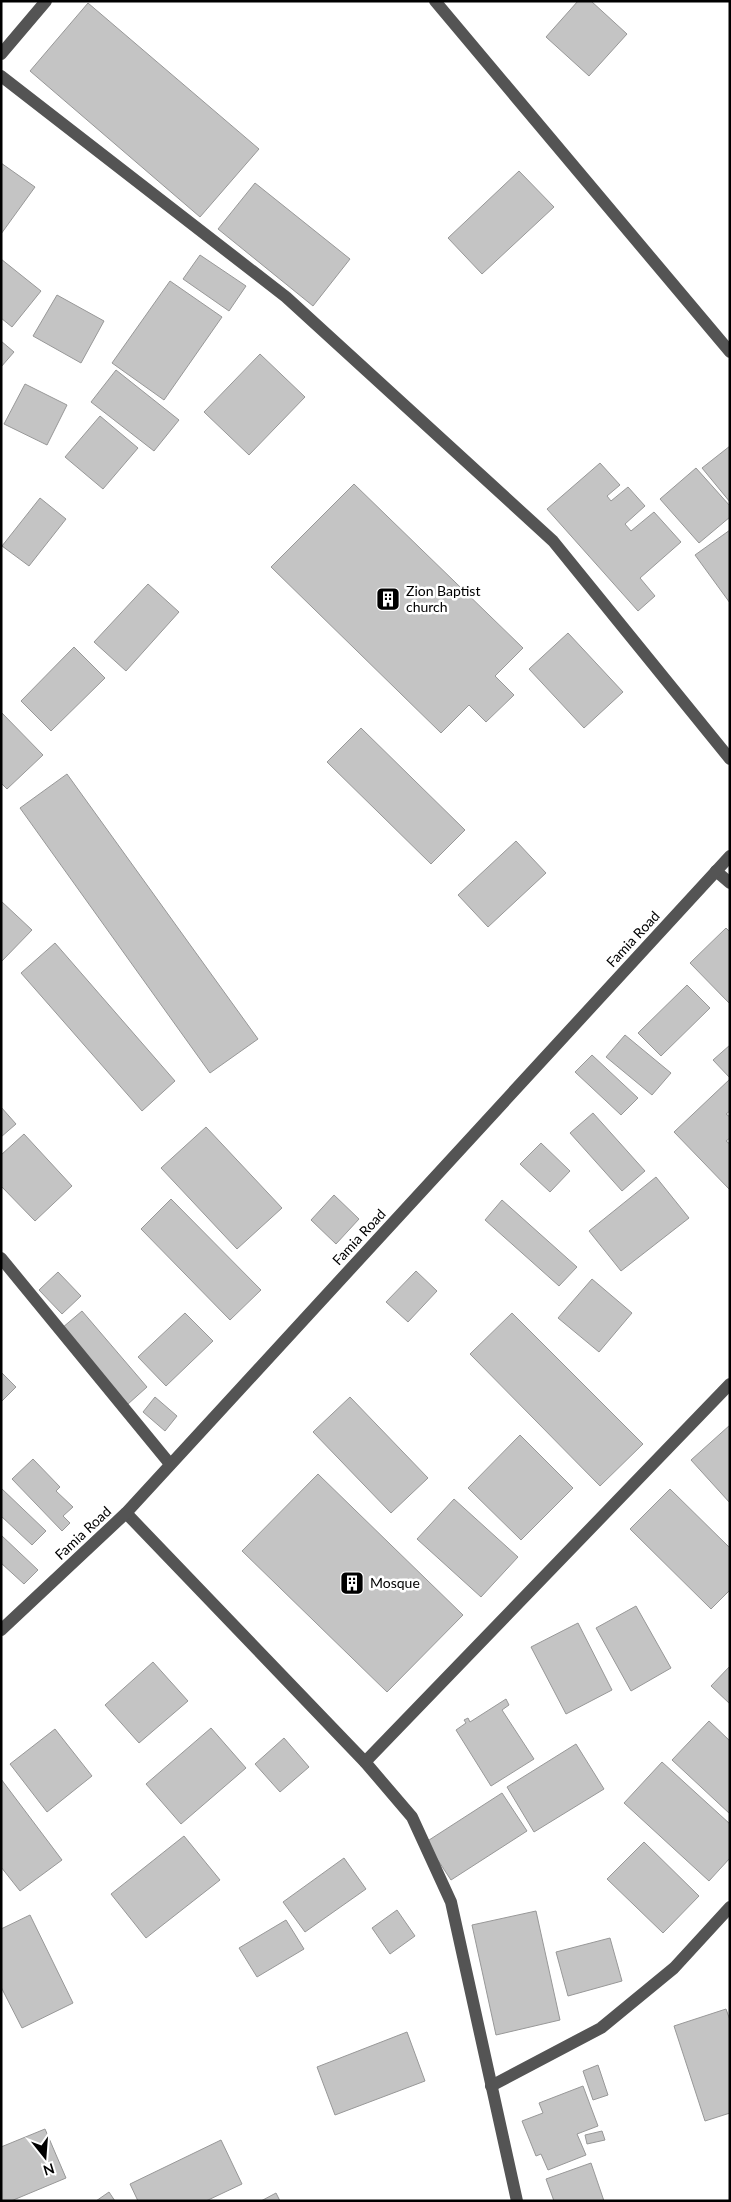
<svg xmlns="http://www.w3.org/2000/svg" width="731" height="2202" viewBox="0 0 731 2202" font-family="Lato,sans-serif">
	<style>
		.building { fill: #c4c4c4; stroke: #989898 }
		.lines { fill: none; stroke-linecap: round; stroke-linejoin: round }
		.minor { stroke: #545454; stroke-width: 12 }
		.labels { text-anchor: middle; stroke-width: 5; stroke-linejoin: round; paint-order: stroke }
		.poi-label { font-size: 14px; fill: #000; stroke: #fff; text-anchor: start }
		.street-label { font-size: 14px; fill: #000; stroke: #fff }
	</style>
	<rect width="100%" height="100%" fill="#fff"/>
	<!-- building -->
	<g class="building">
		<path d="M578 1H591L627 34 589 76 546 37Z"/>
		<path d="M88 3 259 149 200 217 30 71Z"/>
		<path d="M1 163 35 187 1 234Z"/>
		<path d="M519 171 554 207 482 274 448 238Z"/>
		<path d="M255 183 350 259 313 306 218 229Z"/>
		<path d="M200 255 246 286 229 311 183 279Z"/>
		<path d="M1 259 41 291 12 327 1 318Z"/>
		<path d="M170 281 222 317 164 400 112 363Z"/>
		<path d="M57 295 104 321 81 363 33 336Z"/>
		<path d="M1 341 14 352 1 367Z"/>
		<path d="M260 354 305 397 249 455 204 412Z"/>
		<path d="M116 370 179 420 154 451 91 402Z"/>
		<path d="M25 384 67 405 47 445 4 424Z"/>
		<path d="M100 416 138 448 103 489 65 457Z"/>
		<path d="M730 446V502L702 468Z"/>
		<path d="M600 463 620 485 607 496 611 501 628 487 645 506 625 524 631 531 654 512 681 542 640 578 655 596 638 611 547 509Z"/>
		<path d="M696 468 730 506V517L699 543 660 499Z"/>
		<path d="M354 484 523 648 495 676 514 695 486 722 469 705 441 733 271 567Z"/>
		<path d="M40 498 66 519 29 566 2 546Z"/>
		<path d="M730 530V603L695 555Z"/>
		<path d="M148 584 179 612 126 671 94 642Z"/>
		<path d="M568 633 623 692 584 728 529 669Z"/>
		<path d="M74 647 105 678 51 731 21 701Z"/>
		<path d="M1 712 43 755 7 789 1 783Z"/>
		<path d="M361 728 465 830 431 864 327 762Z"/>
		<path d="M67 774 258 1039 210 1073 20 808Z"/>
		<path d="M516 841 546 873 488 927 458 895Z"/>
		<path d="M1 901 32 930 1 962Z"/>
		<path d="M726 928 730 932V1004L690 963Z"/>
		<path d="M55 943 175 1081 142 1111 21 973Z"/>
		<path d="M687 985 710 1008 661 1056 638 1033Z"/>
		<path d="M625 1035 671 1073 652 1095 606 1057Z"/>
		<path d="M730 1045V1078L713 1060Z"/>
		<path d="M592 1055 638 1098 621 1115 575 1072Z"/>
		<path d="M730 1079V1111L726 1114 730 1117V1138L726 1141 730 1144V1190L674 1132Z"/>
		<path d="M1 1107 16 1124 1 1137Z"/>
		<path d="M593 1113 645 1171 622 1191 570 1133Z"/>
		<path d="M206 1127 282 1208 237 1249 161 1168Z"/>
		<path d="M24 1134 72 1186 35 1221 1 1186V1155Z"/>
		<path d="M541 1143 570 1171 550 1192 520 1164Z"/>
		<path d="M656 1177 689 1218 621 1271 589 1231Z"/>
		<path d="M334 1195 359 1219 336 1244 311 1220Z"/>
		<path d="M171 1199 261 1290 230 1320 141 1229Z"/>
		<path d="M502 1200 577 1267 559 1286 485 1220Z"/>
		<path d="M416 1271 437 1291 408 1322 386 1302Z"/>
		<path d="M58 1272 81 1296 62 1314 39 1290Z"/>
		<path d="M592 1279 632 1313 599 1352 558 1318Z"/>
		<path d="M82 1311 147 1387 128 1404 62 1328Z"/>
		<path d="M185 1313 213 1341 166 1386 138 1357Z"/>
		<path d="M512 1313 643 1444 600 1486 470 1354Z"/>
		<path d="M1 1372 16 1387 1 1402Z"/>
		<path d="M155 1397 177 1416 165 1431 143 1412Z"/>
		<path d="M350 1397 428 1478 391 1513 313 1432Z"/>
		<path d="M730 1425V1503L691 1460Z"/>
		<path d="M520 1435 573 1488 521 1540 468 1488Z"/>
		<path d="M33 1459 60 1487 56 1491 73 1507 63 1516 70 1523 62 1531 12 1479Z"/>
		<path d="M318 1474 463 1615 387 1692 242 1551Z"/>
		<path d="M1 1488 46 1531 32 1545 1 1516Z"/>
		<path d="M670 1489 730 1548V1590L711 1609 630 1529Z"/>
		<path d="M454 1499 518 1557 481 1597 417 1539Z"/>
		<path d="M1 1535 38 1570 24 1584 1 1563Z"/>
		<path d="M636 1606 671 1668 631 1691 596 1628Z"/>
		<path d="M578 1623 612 1690 566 1714 531 1647Z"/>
		<path d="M153 1662 188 1701 139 1743 105 1705Z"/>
		<path d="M730 1666V1704L711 1686Z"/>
		<path d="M506 1699 509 1705 502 1710 534 1759 491 1786 456 1730 466 1723 464 1720 468 1718 470 1722Z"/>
		<path d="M709 1721 730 1741V1814L672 1760Z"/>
		<path d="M211 1728 246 1768 181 1824 146 1784Z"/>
		<path d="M55 1729 92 1776 47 1812 10 1764Z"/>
		<path d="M284 1738 309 1767 280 1792 255 1764Z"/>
		<path d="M576 1744 604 1789 534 1832 507 1787Z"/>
		<path d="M662 1762 730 1824V1858L709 1881 624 1803Z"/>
		<path d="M1 1779 62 1860 20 1891 1 1867Z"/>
		<path d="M502 1793 527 1831 451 1880 426 1842Z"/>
		<path d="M184 1836 220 1880 146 1938 111 1894Z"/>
		<path d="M644 1842 699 1896 663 1933 607 1879Z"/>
		<path d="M344 1858 366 1889 305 1932 283 1902Z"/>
		<path d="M397 1910 415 1936 390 1954 372 1928Z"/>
		<path d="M536 1911 560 2020 496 2035 472 1925Z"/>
		<path d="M30 1915 73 2003 22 2028 1 1987V1929Z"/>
		<path d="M286 1920 304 1949 257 1977 239 1948Z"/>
		<path d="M610 1938 622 1981 568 1996 556 1952Z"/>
		<path d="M726 2009 730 2020V2113L705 2121 674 2026Z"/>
		<path d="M407 2032 425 2081 335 2115 317 2067Z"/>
		<path d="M598 2065 608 2095 593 2100 583 2071Z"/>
		<path d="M583 2086 598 2126 577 2134 586 2155 548 2170 541 2154 536 2156 522 2121 543 2113 539 2103Z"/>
		<path d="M45 2129 66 2178 11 2201H1V2147Z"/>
		<path d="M602 2131 605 2140 587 2144 585 2135Z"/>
		<path d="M221 2140 242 2184 206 2201H138L130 2184Z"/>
		<path d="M591 2163 604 2201H554L546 2179Z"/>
		<path d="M109 2192 115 2201H96Z"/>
		<path d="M276 2193 280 2201H261Z"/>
	</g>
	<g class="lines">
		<!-- minor -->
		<g class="minor">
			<path d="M435 1 730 352"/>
			<path d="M1 54 46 1"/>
			<path d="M1 76 286 297 553 541 730 759"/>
			<path d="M716 871 730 883"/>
			<path d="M1 1258 170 1464"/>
			<path d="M126 1513 365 1762 412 1817 451 1902 517 2201"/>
			<path d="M1 1630 126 1513 730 856"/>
			<path d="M365 1762 730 1384"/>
			<path d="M491 2086 601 2028 674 1968 730 1907"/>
		</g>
	</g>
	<!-- icons -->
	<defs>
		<g id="building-square" transform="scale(1.25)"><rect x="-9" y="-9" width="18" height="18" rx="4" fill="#000" stroke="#fff"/><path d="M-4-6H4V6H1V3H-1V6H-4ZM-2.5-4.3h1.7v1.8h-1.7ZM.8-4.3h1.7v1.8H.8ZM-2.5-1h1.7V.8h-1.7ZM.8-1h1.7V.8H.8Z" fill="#fff"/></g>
	</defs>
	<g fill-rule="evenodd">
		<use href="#building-square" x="388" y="599"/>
		<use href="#building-square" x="352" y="1583"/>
	</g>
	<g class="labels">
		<!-- poi labels -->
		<g class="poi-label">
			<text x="406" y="596">Zion Baptist<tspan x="406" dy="16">church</tspan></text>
			<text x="370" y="1588">Mosque</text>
		</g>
		<!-- street labels -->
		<g class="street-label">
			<text transform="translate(633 939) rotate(-47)" y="5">Famia Road</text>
			<text transform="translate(359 1237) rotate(-47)" y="5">Famia Road</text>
			<text transform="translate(83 1533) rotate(-43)" y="5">Famia Road</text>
		</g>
	</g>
	<!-- border -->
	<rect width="731" height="2202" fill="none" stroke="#000000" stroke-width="5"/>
	<!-- north arrow -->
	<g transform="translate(45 2157) rotate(163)" stroke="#ffffff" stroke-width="4" paint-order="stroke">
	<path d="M0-4L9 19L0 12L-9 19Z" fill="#000000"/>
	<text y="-8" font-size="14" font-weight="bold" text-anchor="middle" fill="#000000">N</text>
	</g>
</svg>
